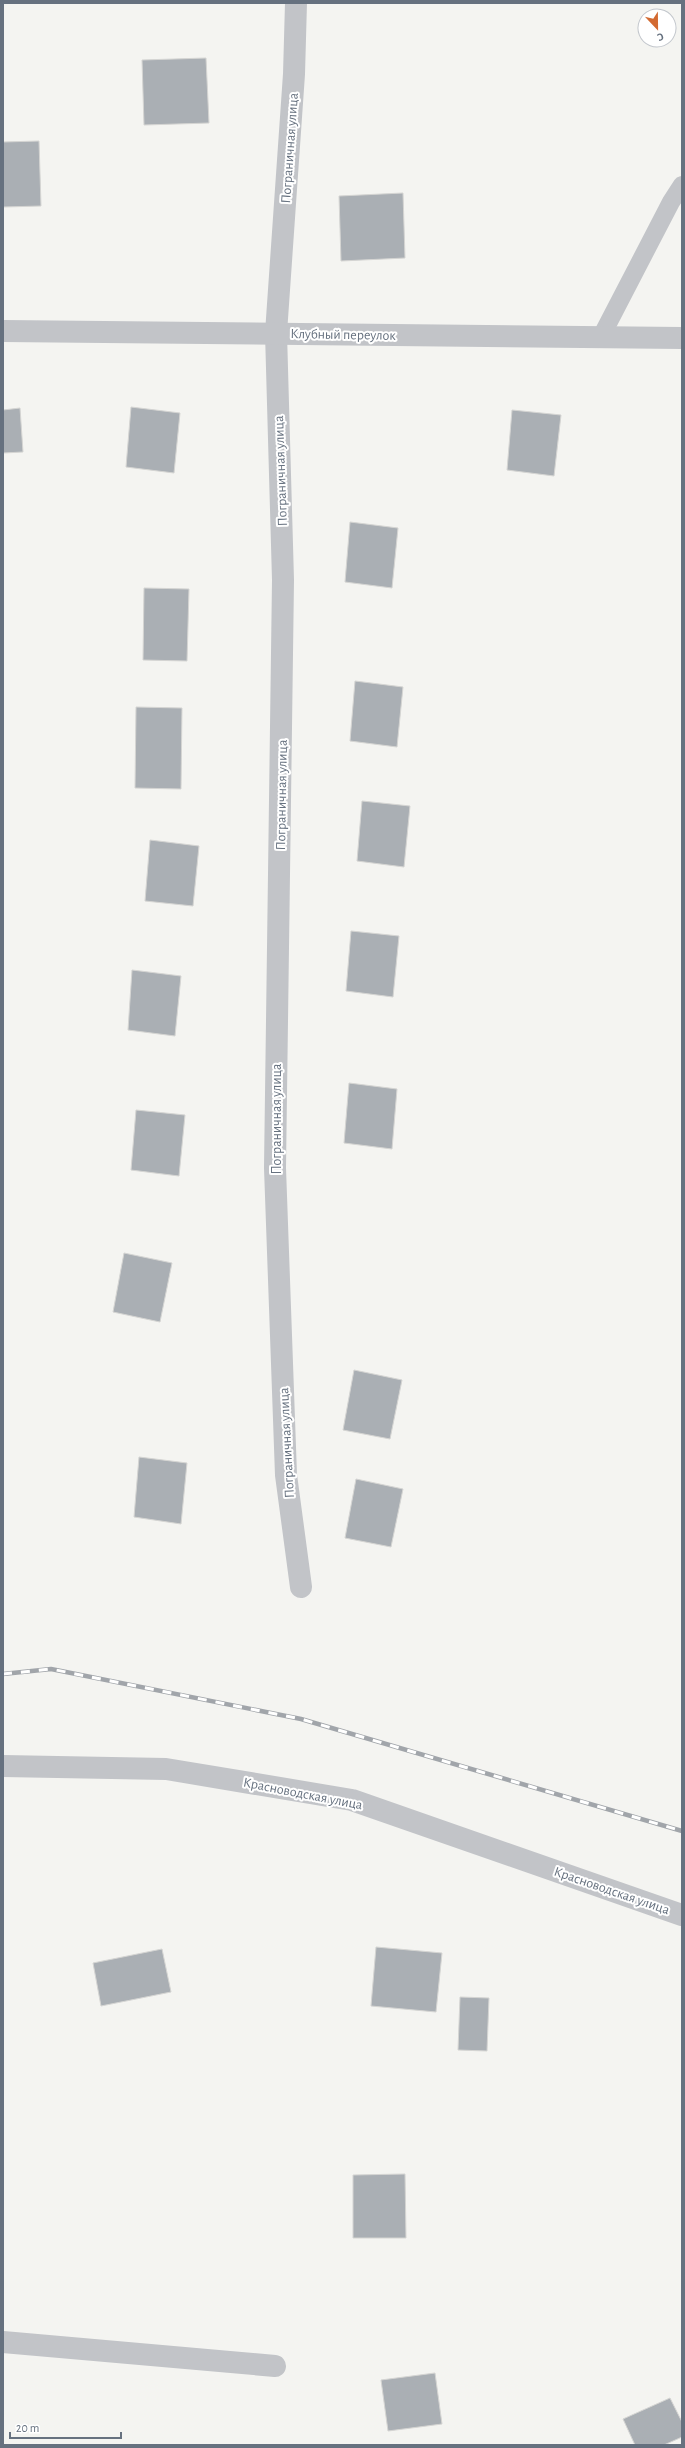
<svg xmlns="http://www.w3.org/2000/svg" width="685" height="2448" viewBox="0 0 685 2448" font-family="'Alegreya Sans',sans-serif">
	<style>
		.building { fill: #aaafb4; stroke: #d5d5d3 }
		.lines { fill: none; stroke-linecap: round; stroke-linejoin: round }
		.lane { stroke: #c2c4c8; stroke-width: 18 }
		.street { stroke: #c2c4c8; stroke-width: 22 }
		.rail-casing { stroke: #a1a5aa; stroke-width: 4.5 }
		.rail { stroke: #fff; stroke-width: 3; stroke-dasharray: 9; stroke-linecap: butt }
		.labels { text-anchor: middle; stroke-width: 4; stroke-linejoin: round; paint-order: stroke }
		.street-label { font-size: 14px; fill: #66717f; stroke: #fff }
	</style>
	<rect width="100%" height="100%" fill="#f4f4f1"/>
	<!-- building -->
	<g class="building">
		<path d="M206 58 209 123 144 125 142 60Z"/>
		<path d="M39 141 41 206 3 207V142Z"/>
		<path d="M403 193 405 258 341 261 339 196Z"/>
		<path d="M131 407 180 413 174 473 126 467Z"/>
		<path d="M20 408 23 452 3 453V410Z"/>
		<path d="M512 410 561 415 554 476 507 470Z"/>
		<path d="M350 522 398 528 392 588 345 582Z"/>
		<path d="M144 588 189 589 187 661 143 660Z"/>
		<path d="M355 681 403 687 397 747 350 741Z"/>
		<path d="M136 707 182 708 181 789 135 788Z"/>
		<path d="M362 801 410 806 404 867 357 861Z"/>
		<path d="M150 840 199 846 193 906 145 901Z"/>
		<path d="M351 931 399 936 393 997 346 991Z"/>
		<path d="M132 970 181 976 175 1036 128 1030Z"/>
		<path d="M349 1083 397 1089 392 1149 344 1143Z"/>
		<path d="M136 1110 185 1115 179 1176 131 1170Z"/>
		<path d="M124 1253 172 1263 160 1322 113 1312Z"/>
		<path d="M354 1370 402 1380 390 1439 343 1430Z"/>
		<path d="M139 1457 187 1463 181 1524 134 1517Z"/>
		<path d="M356 1479 403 1489 391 1547 345 1538Z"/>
		<path d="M376 1947 442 1953 436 2012 371 2006Z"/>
		<path d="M162 1949 171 1992 101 2006 93 1963Z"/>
		<path d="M460 1997 489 1998 487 2051 458 2050Z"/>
		<path d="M405 2174 406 2238H353V2175Z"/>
		<path d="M435 2373 442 2424 388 2431 381 2380Z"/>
		<path d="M670 2398 682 2422V2437L664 2445H635L623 2419Z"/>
	</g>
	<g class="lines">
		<!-- lane -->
		<path class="lane" d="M601 337 671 202 682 185"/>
		<!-- street -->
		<g class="street">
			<path d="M296 3 294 74 276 333 283 580 275 1168 286 1475 301 1587"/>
			<path d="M3 331 682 338"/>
			<path d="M3 1766 166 1769 352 1800 682 1915"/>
			<path d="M3 2342 275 2366"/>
		</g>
		<!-- rail casing -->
		<g class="rail-casing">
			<path id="rail" d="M3 1674 51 1669 301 1719 682 1831"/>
		</g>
		<!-- rail -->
		<use href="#rail" class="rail"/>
	</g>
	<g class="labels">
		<!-- street labels -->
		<g class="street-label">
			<text transform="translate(289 148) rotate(-86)" y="5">Пограничная улица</text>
			<text transform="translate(343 334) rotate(1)" y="5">Клубный переулок</text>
			<text transform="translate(280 471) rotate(-92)" y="5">Пограничная улица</text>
			<text transform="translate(281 795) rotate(-89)" y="5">Пограничная улица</text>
			<text transform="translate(276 1119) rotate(-90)" y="5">Пограничная улица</text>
			<text transform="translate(286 1443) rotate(-93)" y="5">Пограничная улица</text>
			<text transform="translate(303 1793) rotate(11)" y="5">Красноводская улица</text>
			<text transform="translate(612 1890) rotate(19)" y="5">Красноводская улица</text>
		</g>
	</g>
	<!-- border -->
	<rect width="685" height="2448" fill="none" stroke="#66717f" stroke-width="8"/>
	<!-- north arrow -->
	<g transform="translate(657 28) rotate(158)"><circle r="19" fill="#ffffff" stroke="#c2c6cc"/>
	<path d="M0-3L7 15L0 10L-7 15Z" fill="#d36a31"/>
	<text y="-6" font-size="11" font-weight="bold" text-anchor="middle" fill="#66717f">С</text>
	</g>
	<!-- scale -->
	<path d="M10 2432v6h111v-6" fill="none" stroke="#66717f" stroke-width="2"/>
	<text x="16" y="2432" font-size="12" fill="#66717f" stroke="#ffffff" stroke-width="3" paint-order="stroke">20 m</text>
</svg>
